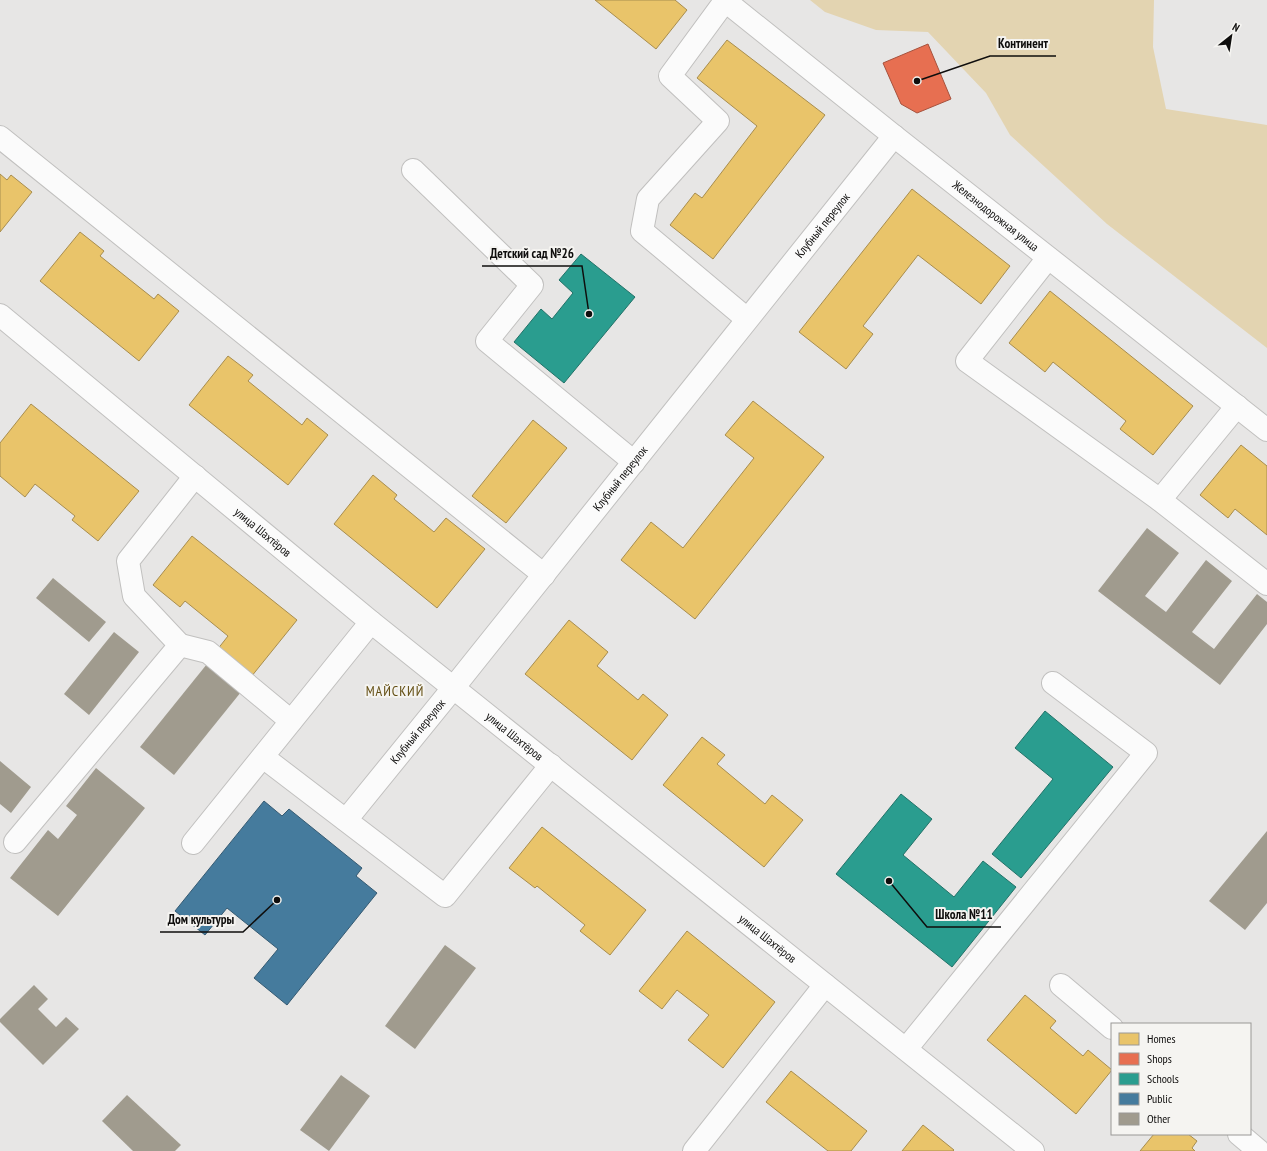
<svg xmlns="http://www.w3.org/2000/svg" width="1267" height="1151" viewBox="0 0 1267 1151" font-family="'PT Sans Narrow',sans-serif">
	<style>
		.green { fill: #e3d4b1 }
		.homes { fill: #e9c46a; stroke: #a88d4e }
		.shops { fill: #e76f51; stroke: #a6523d }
		.schools { fill: #2a9d8f; stroke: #227268 }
		.public { fill: #457b9d; stroke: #355a72 }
		.building { fill: #a09b8e }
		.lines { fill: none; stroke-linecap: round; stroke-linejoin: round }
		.minor-casing { stroke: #c1c0bf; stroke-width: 24 }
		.minor { stroke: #fbfbfb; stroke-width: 22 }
		.labels { text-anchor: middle; stroke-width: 4; stroke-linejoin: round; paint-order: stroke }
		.street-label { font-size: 12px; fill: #0f0e0d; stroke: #f5f4f1 }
		.quarter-label { font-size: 14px; letter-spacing: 1px; fill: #644f14; stroke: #f5f4f1 }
		.leader { fill: none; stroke: #0f0e0d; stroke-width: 1.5 }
		.callout-dot { fill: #0f0e0d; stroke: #f5f4f1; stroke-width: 1.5 }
		.callout-label { font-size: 13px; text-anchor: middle; font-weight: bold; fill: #0f0e0d; stroke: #f5f4f1; stroke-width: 4; stroke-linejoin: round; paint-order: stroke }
	</style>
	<rect width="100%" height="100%" fill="#e7e6e5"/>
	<!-- green -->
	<path class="green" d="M810 0H1154L1153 47 1166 109 1267 125V348L1107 224 1010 135 986 93 928 32 876 30 825 12Z"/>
	<!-- homes -->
	<g class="homes">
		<path d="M595 0H675L687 10 656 49Z"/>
		<path d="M727 40 825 115 713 259 670 225 695 193 702 198 757 126 697 78Z"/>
		<path d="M0 174 7 180 11 175 32 192 0 232Z"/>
		<path d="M912 189 1010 266 981 304 918 255 863 326 873 334 846 369 799 332Z"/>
		<path d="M80 232 104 251 100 256 154 299 158 294 179 311 139 361 40 281Z"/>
		<path d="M1050 291 1193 406 1153 455 1120 429 1126 421 1053 362 1045 372 1009 343Z"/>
		<path d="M228 356 253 375 248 381 302 425 307 418 328 435 288 485 189 405Z"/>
		<path d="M753 401 824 457 695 619 621 560 651 522 683 548 754 458 725 435Z"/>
		<path d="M31 404 139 491 98 541 72 520 75 516 35 484 25 497 0 476V443Z"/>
		<path d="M533 420 567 448 506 523 472 496Z"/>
		<path d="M1241 445 1267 466V535L1235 509 1228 518 1200 495Z"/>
		<path d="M373 475 397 495 394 499 434 532 446 518 485 549 437 608 334 524Z"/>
		<path d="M192 536 297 620 251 677 217 650 228 636 185 601 180 607 153 585Z"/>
		<path d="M569 620 608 652 597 666 638 700 643 694 668 715 632 760 525 674Z"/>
		<path d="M702 737 725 755 717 764 765 804 772 795 803 820 764 867 663 785Z"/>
		<path d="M542 827 646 910 610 955 580 931 585 925 537 886 535 888 509 868Z"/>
		<path d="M687 931 775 1002 723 1068 688 1040 709 1015 677 990 662 1009 639 991Z"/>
		<path d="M1025 995 1056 1021 1050 1028 1083 1056 1088 1050 1112 1070 1076 1114 987 1040Z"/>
		<path d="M791 1071 867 1131 851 1151H828L766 1102Z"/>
		<path d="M923 1125 954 1150 953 1151H902Z"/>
		<path d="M1154 1134H1188L1197 1141 1192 1148 1195 1151H1140Z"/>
	</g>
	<!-- shops -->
	<path class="shops" d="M928 44 951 99 917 113 901 104 883 63Z"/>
	<!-- schools -->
	<g class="schools">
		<path d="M581 254 635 297 564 383 514 342 541 309 552 319 573 293 559 280Z"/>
		<path d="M1045 711 1113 767 1021 878 992 854 1053 779 1015 748Z"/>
		<path d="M901 794 932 819 903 855 954 897 983 861 1016 887 952 967 836 874Z"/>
	</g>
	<!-- public -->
	<path class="public" d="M264 801 282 816 289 809 362 868 356 876 377 893 287 1005 254 978 278 949 227 908 205 935 175 911Z"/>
	<!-- building -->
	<g class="building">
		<path d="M1147 528 1179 553 1145 596 1166 612 1206 560 1232 581 1192 632 1214 649 1257 594 1267 602V624L1220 685 1098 591Z"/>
		<path d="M53 578 106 622 89 642 36 598Z"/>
		<path d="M114 632 139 652 89 715 64 694Z"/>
		<path d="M207 664 241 692 174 775 140 747Z"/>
		<path d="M0 761 31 787 11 813 0 804Z"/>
		<path d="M96 768 145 808 58 916 10 878 48 830 58 839 77 815 66 806Z"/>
		<path d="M1267 831V903L1245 930 1209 901Z"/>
		<path d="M445 945 476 968 415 1049 385 1026Z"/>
		<path d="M34 985 48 999 38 1009 56 1027 66 1017 79 1029 43 1065 0 1022V1019Z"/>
		<path d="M341 1075 370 1096 329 1151 300 1130Z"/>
		<path d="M127 1095 181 1145 175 1151H133L102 1121Z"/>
	</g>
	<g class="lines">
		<!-- minor casing -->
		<g class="minor-casing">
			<g id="minor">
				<path id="s1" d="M724 0 894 136 1267 430"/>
				<path d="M725 1 670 76 718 121 648 199 642 231 747 319"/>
				<path d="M0 137 544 575"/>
				<path d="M413 170 532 285 487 341 634 462"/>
				<path d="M1048 258 967 361 1160 500 1267 584"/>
				<path id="s2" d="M0 315 371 622 1033 1151"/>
				<path d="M1160 500 1237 406"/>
				<path d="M180 645 208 652 291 721"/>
				<path d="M263 757 445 896 551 765"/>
				<path id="s3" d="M346 820 454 687 894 136"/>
				<path d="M15 842 180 645 134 596 128 561 195 476"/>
				<path d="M193 843 371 622"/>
				<path d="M1061 985 1112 1028"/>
				<path d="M906 1049 1146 753 1053 683"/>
				<path d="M1239 1134 1259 1151"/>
				<path d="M694 1151 825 985"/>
			</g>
		</g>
		<!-- minor -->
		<use href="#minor" class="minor"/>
	</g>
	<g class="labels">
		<!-- street labels -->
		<g class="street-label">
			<text dy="4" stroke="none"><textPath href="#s1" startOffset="347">Железнодорожная улица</textPath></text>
			<text dy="4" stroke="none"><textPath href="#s3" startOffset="762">Клубный переулок</textPath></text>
			<text dy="4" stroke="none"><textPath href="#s3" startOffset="438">Клубный переулок</textPath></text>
			<text dy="4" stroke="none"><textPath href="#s2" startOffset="341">улица Шахтёров</textPath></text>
			<text dy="4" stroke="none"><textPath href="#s3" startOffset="114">Клубный переулок</textPath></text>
			<text dy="4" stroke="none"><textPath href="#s2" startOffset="665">улица Шахтёров</textPath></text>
			<text dy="4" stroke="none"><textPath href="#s2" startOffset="989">улица Шахтёров</textPath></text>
		</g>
		<!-- quarter labels -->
		<g class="quarter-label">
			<text x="395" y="696">МАЙСКИЙ</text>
		</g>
	</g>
	<!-- callouts -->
	<path class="leader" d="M917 81L990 56H1056M589 314L582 266H482M889 881L927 927H1001M277 900L243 932H160"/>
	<g class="callout-dot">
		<circle cx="917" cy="81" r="4"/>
		<circle cx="589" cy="314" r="4"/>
		<circle cx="889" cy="881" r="4"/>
		<circle cx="277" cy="900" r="4"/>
	</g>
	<g class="callout-label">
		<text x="1023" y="48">Континент</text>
		<text x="532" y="258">Детский сад №26</text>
		<text x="964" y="919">Школа №11</text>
		<text x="201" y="924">Дом культуры</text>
	</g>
	<!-- legend -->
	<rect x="1111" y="1023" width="140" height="112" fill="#f5f4f1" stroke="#999896"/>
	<rect x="1119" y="1033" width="20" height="12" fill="#e9c46a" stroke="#999896"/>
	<text x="1147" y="1043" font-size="12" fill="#0f0e0d">Homes</text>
	<rect x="1119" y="1053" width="20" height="12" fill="#e76f51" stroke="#999896"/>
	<text x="1147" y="1063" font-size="12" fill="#0f0e0d">Shops</text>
	<rect x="1119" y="1073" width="20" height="12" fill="#2a9d8f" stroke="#999896"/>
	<text x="1147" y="1083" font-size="12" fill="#0f0e0d">Schools</text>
	<rect x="1119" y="1093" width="20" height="12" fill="#457b9d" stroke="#999896"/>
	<text x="1147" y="1103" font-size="12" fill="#0f0e0d">Public</text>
	<rect x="1119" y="1113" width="20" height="12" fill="#a09b8e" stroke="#999896"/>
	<text x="1147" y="1123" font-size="12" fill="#0f0e0d">Other</text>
	<!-- north arrow -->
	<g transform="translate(1231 36) rotate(30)" stroke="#f5f4f1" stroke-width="3" paint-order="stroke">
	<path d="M0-3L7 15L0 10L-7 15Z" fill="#0f0e0d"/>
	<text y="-6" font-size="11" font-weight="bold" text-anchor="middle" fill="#0f0e0d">N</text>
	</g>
</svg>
